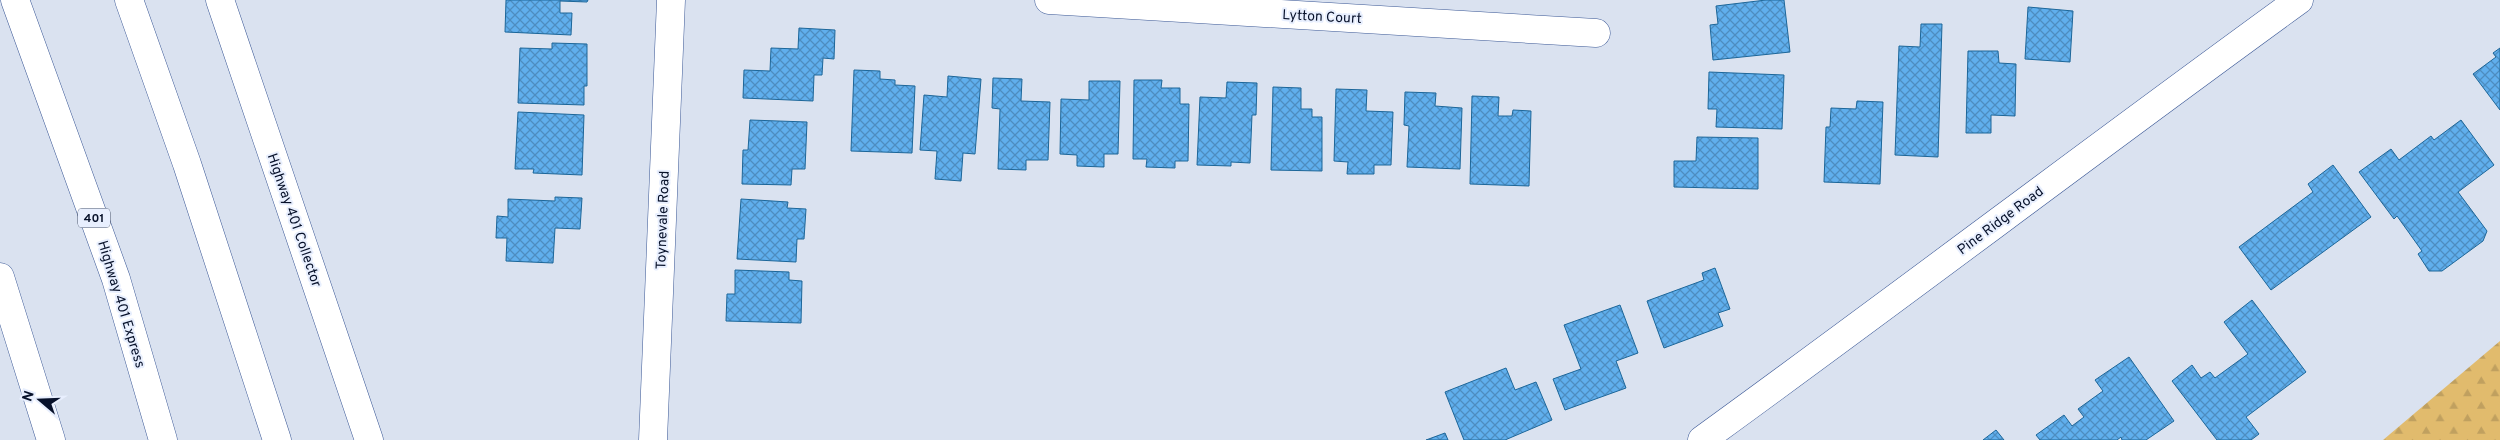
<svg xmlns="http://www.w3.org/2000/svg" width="2500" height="440" viewBox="0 0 2500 440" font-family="Overpass,sans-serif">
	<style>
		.forest { fill: url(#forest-firs) }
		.building { fill: url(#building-cross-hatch); stroke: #1c6699 }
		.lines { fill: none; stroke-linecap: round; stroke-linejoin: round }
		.minor-casing { stroke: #3b5896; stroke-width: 29 }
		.highway-casing { stroke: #3b5896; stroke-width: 29 }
		.minor { stroke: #fff; stroke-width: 28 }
		.highway { stroke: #fff; stroke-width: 28 }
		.labels { text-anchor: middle; stroke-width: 4; stroke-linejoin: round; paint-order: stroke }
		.shield { fill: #e8effe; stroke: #4a546a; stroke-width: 1 }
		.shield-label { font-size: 12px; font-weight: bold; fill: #07112a }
		.street-label { font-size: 14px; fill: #07112a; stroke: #e8effe }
	</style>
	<defs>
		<pattern id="forest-firs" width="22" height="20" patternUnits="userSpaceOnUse" patternTransform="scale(1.25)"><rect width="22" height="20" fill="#e1bb6d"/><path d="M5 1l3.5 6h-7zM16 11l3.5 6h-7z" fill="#c0a05f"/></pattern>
		<pattern id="building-cross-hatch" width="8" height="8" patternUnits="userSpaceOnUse" patternTransform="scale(1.25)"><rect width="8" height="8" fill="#60afed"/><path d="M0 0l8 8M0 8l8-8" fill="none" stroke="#4d8dc0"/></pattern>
	</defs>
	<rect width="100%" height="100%" fill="#dae2f0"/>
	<!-- forest -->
	<path class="forest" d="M2500 341V440H2383Z"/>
	<!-- building -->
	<g class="building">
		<path d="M506 0H588L587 2 560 1V13H572L571 35 505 32Z"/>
		<path d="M1766 0H1784L1790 52 1713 60 1710 25 1718 24 1716 6Z"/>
		<path d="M2028 7 2073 11 2070 62 2025 59Z"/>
		<path d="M1921 24H1942L1938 157 1895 155 1899 46 1920 47Z"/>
		<path d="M799 28 835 30 834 59 823 58 822 75H814L813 101 743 98 744 70 770 71 771 48 798 49Z"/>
		<path d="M552 43 587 44V86H584V105L518 103 520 48 552 49Z"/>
		<path d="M2500 48V110L2473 74 2496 57 2493 53Z"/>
		<path d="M1968 51H1998L1999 63 2016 64 2015 116 1991 115V133H1966Z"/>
		<path d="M854 70 880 71V79L895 80V85L915 86 912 153 851 151Z"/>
		<path d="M1709 72 1784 75 1782 129 1716 127 1717 109H1708Z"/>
		<path d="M948 76 981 79 975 154 963 153 961 181 935 179 937 151 920 150 924 95 947 97Z"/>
		<path d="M993 78 1022 79 1021 101 1050 102 1048 160H1026V170L998 169 1000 109 992 108Z"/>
		<path d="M1134 80H1162L1161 88H1180V104H1189L1188 161H1175V168L1146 167 1147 159H1133Z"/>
		<path d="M1089 81H1120L1118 154H1104V167L1077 166V155L1060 154 1061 99 1089 100Z"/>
		<path d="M1227 82 1257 83 1256 115H1252L1250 163 1231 162V166L1197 165 1200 97 1226 98Z"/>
		<path d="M1273 87 1301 88V109H1312V117H1322V171L1271 170Z"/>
		<path d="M1336 89 1367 90 1366 111 1393 112 1391 165H1374V174H1347L1348 162 1334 161Z"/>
		<path d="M1405 92 1436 93 1435 106 1462 108 1460 169 1407 167 1409 126 1404 125Z"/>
		<path d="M1472 96 1499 97 1498 116H1512L1513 110 1531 111 1529 186 1470 184Z"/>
		<path d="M1857 101 1883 102 1880 184 1824 182 1826 127H1830L1831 108 1856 109Z"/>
		<path d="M518 112 584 115 582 175 533 173 534 169H515Z"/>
		<path d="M750 120 807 122 805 169H792L791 185 742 184 743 150H748Z"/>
		<path d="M2461 120 2494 165 2458 192 2487 231 2483 241 2442 271H2429L2418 254 2422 251 2397 216 2394 219 2359 172 2391 149 2399 160 2431 136 2434 140Z"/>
		<path d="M1697 137 1758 138V189L1674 187V161H1696Z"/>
		<path d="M2333 165 2371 217 2271 290 2239 247 2313 192 2308 184Z"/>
		<path d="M555 197 582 198 580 229 555 228 553 263 506 261 507 238H496L497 216 508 217V199L555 201Z"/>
		<path d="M741 199 788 202 787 208 806 209 804 239H797L796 262 737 259Z"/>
		<path d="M1715 268 1730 309 1718 313 1723 326 1664 348 1647 301 1704 280 1702 273Z"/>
		<path d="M735 270 789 272V280L802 281 801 323 726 321 727 294H735Z"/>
		<path d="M2252 300 2306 372 2246 417 2259 434 2251 440H2217L2172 381 2192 365 2201 378 2210 372 2215 378 2248 354 2224 322Z"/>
		<path d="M1620 305 1638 353 1616 361 1626 388 1565 410 1553 379 1581 369 1564 325Z"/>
		<path d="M2129 357 2174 421 2146 440H2122L2121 437 2117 440H2040L2036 435 2064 415 2072 426 2084 417 2078 409 2103 391 2095 380Z"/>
		<path d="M1506 368 1515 390 1536 382 1552 420 1505 440H1464L1445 392Z"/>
		<path d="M1996 430 2004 440H1983Z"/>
		<path d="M1445 433 1448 440H1426Z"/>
	</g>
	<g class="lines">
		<!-- minor casing -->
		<g class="minor-casing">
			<g id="minor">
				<path d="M1049 0 1596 33"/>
				<path d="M653 440 671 0"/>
				<path d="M1702 440C1902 295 2099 145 2299 0"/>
			</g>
		</g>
		<!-- highway casing -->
		<g class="highway-casing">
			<g id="highway">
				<path d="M15 0 116 279 163 440"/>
				<path d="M129 0 187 164 277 440"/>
				<path d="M220 0 369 440"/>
				<path d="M0 277 51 440"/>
			</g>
		</g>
		<!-- minor -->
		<use href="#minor" class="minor"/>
		<!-- highway -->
		<use href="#highway" class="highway"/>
	</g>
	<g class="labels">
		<!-- shield labels -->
		<rect class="shield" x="78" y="208.5" width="32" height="19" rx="4"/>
		<g class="shield-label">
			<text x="94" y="222">401</text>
		</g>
		<!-- street labels -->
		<g class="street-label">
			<text transform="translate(1322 16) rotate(3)" y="5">Lytton Court</text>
			<text transform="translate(295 220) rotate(71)" y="5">Highway 401 Collector</text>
			<text transform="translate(662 220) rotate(-88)" y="5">Toynevale Road</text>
			<text transform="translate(2000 220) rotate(-37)" y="5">Pine Ridge Road</text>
			<text transform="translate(122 304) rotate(73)" y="5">Highway 401 Express</text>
		</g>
	</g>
	<!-- north arrow -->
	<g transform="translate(40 400) rotate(289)" stroke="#e8effe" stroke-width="4" paint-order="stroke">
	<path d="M0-4L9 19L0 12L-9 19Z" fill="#07112a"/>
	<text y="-8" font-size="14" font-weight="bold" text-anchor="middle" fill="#07112a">N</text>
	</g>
</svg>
